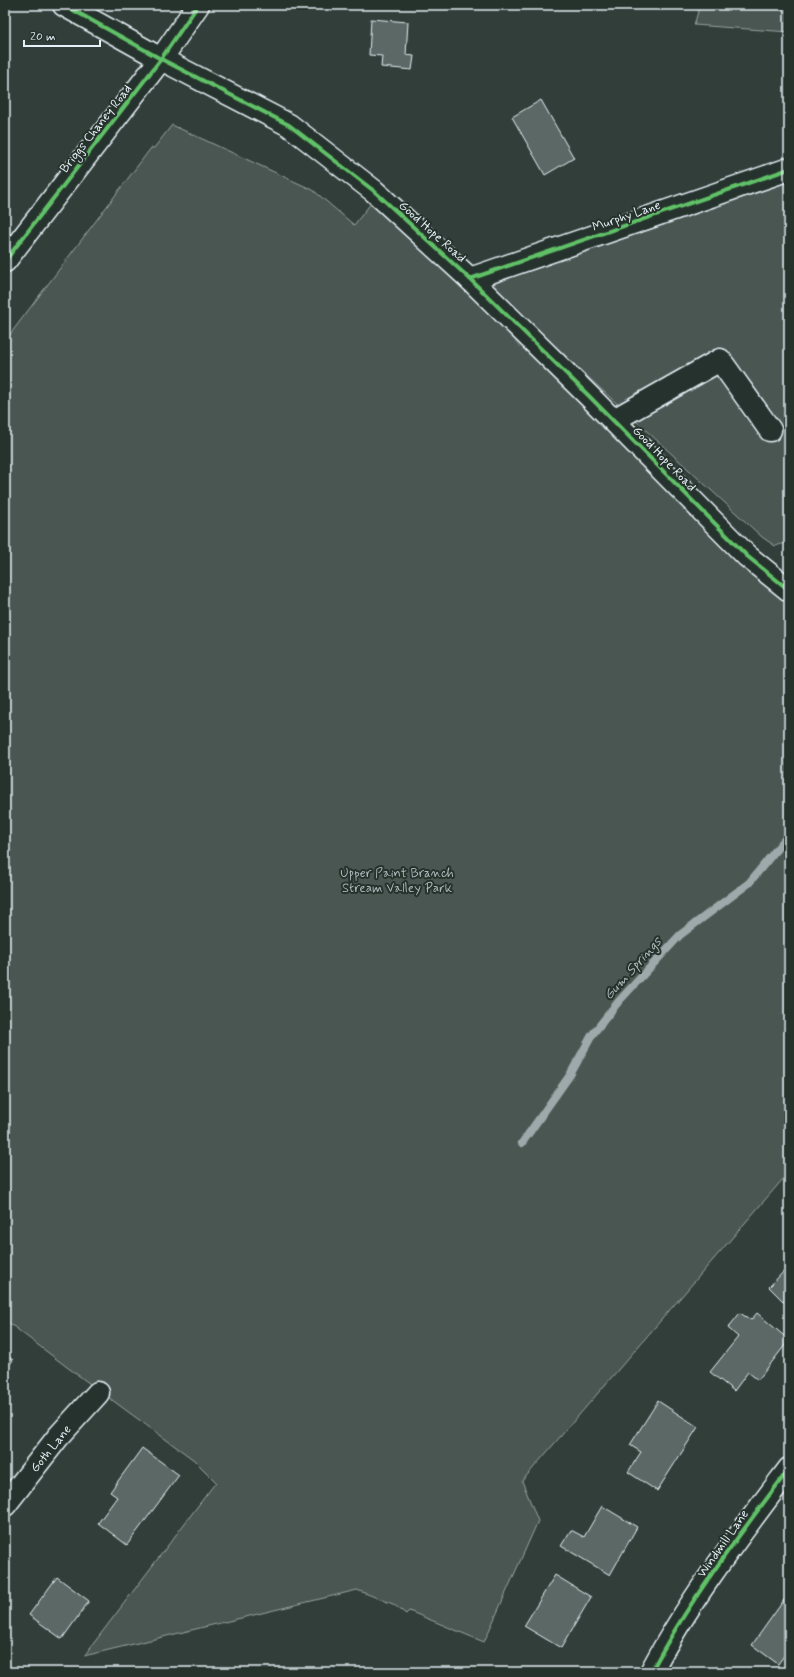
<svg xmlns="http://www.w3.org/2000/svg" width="794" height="1677" viewBox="0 0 794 1677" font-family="Mynerve,sans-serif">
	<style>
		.green { fill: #495651; stroke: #98a4a4 }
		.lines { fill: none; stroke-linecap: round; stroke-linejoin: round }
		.stream { stroke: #9ea9ab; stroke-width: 8 }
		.building { fill: #5c6865; stroke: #e8f1f8 }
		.minor-casing { stroke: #e8f1f8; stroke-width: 25 }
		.major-casing { stroke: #e8f1f8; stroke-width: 25 }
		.minor { stroke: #26332d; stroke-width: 22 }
		.major { stroke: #26332d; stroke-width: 22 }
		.cycleway-casing { stroke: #26332d; stroke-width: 6 }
		.cycleway { stroke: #61c268; stroke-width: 4 }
		.labels { text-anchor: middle; stroke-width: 4; stroke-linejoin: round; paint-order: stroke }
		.street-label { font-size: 13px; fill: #e8f1f8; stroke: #26332d }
		.park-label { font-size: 13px; fill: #b0bbbe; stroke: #26332d }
		.water-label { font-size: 14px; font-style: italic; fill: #b1bbbe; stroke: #26332d }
	</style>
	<rect width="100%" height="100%" fill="#323e39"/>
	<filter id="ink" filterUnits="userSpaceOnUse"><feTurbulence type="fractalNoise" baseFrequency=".025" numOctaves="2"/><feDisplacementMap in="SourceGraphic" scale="8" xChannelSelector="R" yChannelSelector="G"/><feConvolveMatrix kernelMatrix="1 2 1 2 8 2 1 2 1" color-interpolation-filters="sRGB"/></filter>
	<g filter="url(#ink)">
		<!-- green -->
		<g class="green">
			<path d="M700 5H789V32L694 25Z"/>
			<path d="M172 125 313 190 354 225 372 202 789 588V1172L522 1481 538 1521 484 1642 409 1611 406 1614 393 1604 357 1590 84 1656 216 1482 194 1460 67 1367 5 1320V341L151 148H154Z"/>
			<path d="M789 182V542L775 546 762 537 488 285Z"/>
		</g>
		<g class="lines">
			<!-- stream -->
			<path class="stream" d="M522 1143 570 1075 592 1035 619 1001 680 935 749 883 789 834"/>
		</g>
		<!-- building -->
		<g class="building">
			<path d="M371 19 408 22 406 55 414 56 412 70 381 67 382 56 369 55Z"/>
			<path d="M541 100 574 158 545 175 512 117Z"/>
			<path d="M789 1266V1307L769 1287Z"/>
			<path d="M740 1313 751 1320 757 1313 789 1340 758 1380 748 1372 734 1391 710 1372 738 1337 728 1328Z"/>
			<path d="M5 1354 13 1360 5 1371Z"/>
			<path d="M658 1401 698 1427 657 1491 628 1472 641 1452 630 1445Z"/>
			<path d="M142 1448 179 1475 127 1545 98 1523 117 1497 110 1492Z"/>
			<path d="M602 1506 637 1527 610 1575 561 1546 571 1530 584 1537Z"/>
			<path d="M555 1575 591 1597 561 1648 524 1626Z"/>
			<path d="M57 1577 89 1601 62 1639 29 1615Z"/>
			<path d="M789 1593V1649L778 1664 752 1645Z"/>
		</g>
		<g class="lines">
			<!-- minor casing -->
			<g class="minor-casing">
				<g id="minor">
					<path d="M64 5 161 59 289 125 374 191 470 279 589 396 747 556 789 590"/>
					<path d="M470 279 789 169"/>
					<path d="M614 420 720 360 770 430"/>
					<path d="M5 1505 58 1437 98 1393"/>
					<path d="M651 1672C689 1600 740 1534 789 1469"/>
				</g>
			</g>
			<!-- major casing -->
			<g class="major-casing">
				<path id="major" d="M5 261 161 59 198 5"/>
			</g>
			<!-- minor -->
			<use href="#minor" class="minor"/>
			<!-- major -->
			<use href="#major" class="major"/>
			<!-- cycleway casing -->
			<g class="cycleway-casing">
				<g id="cycleway">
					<path d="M64 5 161 59 289 125 374 191 470 279 589 396 747 556 789 590"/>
					<path d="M5 261 161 59 198 5"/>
					<path d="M470 279 789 169"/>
					<path d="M651 1672C689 1600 740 1534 789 1469"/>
				</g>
			</g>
			<!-- cycleway -->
			<use href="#cycleway" class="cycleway"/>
		</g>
	</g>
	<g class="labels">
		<!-- street labels -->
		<g class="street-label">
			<text transform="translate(95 128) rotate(-52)" y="5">Briggs Chaney Road</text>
			<text transform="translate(626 215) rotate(-19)" y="5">Murphy Lane</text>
			<text transform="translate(433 231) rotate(42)" y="5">Good Hope Road</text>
			<text transform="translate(665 458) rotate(46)" y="5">Good Hope Road</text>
			<text transform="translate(50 1448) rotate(-51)" y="5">Goth Lane</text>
			<text transform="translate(722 1543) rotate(-55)" y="5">Windmill Lane</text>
		</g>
		<!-- park labels -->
		<g class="park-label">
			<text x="397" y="877">Upper Paint Branch<tspan x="397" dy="15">Stream Valley Park</tspan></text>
		</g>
		<!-- water labels -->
		<g class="water-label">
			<text transform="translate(632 968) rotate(-48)" y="5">Gum Springs</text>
		</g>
	</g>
	<!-- margin -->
	<rect width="794" height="1677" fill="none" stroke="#26332d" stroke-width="20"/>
	<rect x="10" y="10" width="774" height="1657" fill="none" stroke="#e8f1f8" stroke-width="1.5" filter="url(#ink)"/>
	<!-- scale -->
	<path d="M24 40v6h76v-6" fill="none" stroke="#e8f1f8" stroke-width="2"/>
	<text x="30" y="40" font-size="12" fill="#e8f1f8" stroke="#26332d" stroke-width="3" paint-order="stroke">20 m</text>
</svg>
